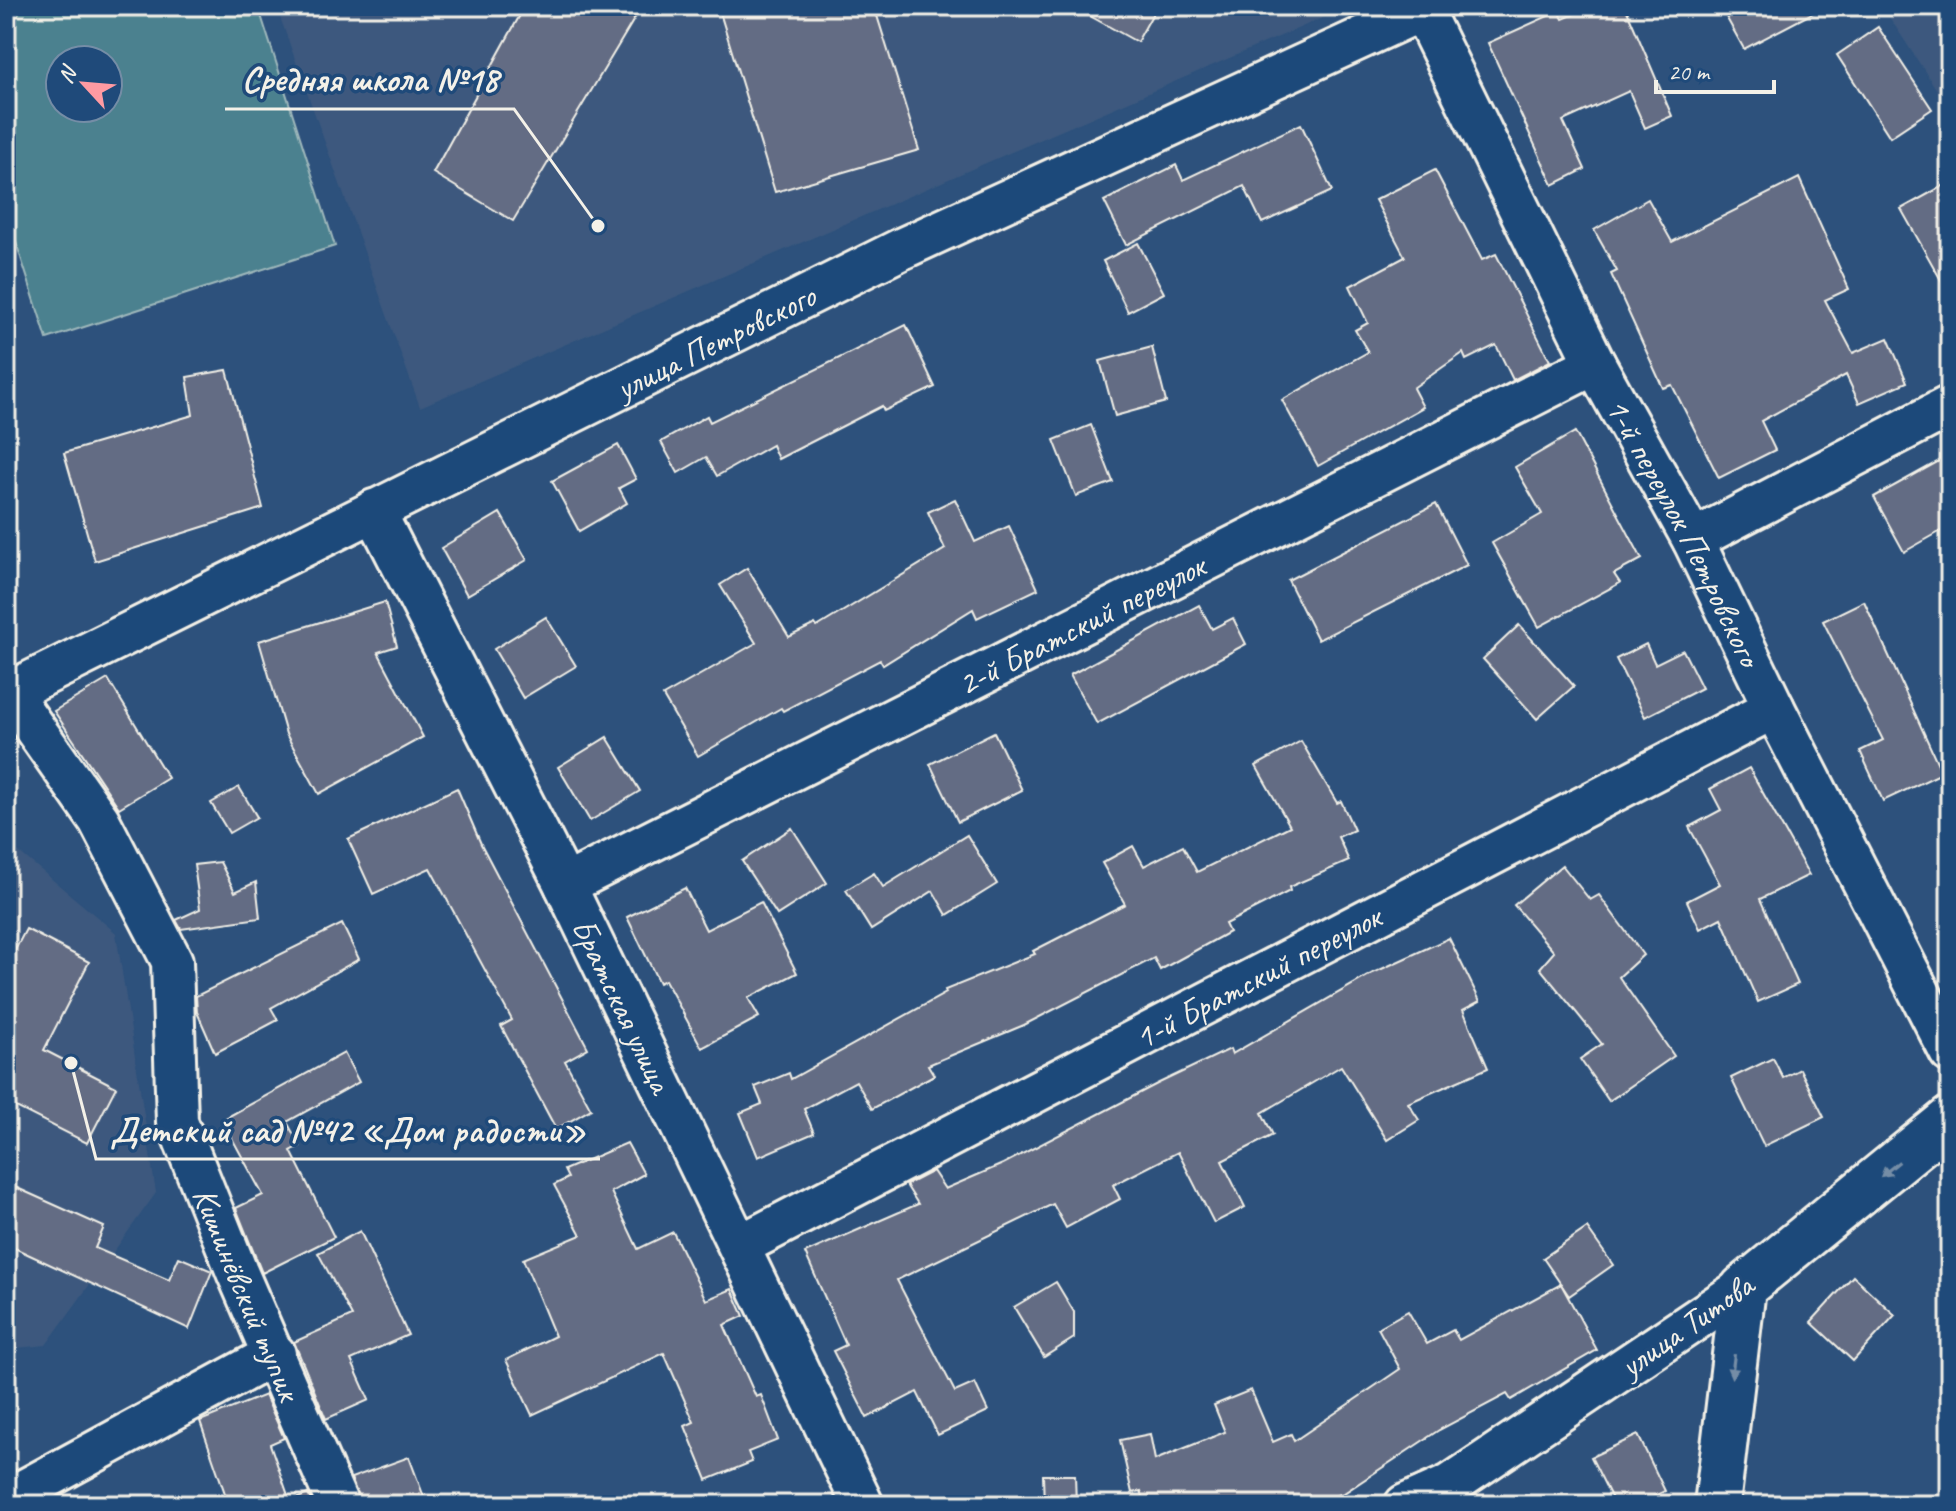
<svg xmlns="http://www.w3.org/2000/svg" width="1956" height="1511" viewBox="0 0 1956 1511" font-family="Caveat,sans-serif">
	<style>
		.built { fill: #3d597e }
		.park { fill: #4c818f; stroke: #a0b9bc; stroke-width: 2; fill-rule: evenodd }
		.building { fill: #636c84; stroke: #f4f1e8; stroke-width: 2 }
		.lines { fill: none; stroke-linecap: round; stroke-linejoin: round }
		.street-casing { stroke: #f4f1e8; stroke-width: 46 }
		.secondary-casing { stroke: #f4f1e8; stroke-width: 50 }
		.street { stroke: #1f4a7a; stroke-width: 40 }
		.secondary { stroke: #1f4a7a; stroke-width: 44 }
		.oneway { fill: #748da6 }
		.labels { text-anchor: middle; stroke-width: 7; stroke-linejoin: round; paint-order: stroke }
		.street-label { font-size: 34px; fill: #f4f1e8; stroke: #1f4a7a }
		.leader { fill: none; stroke: #f4f1e8; stroke-width: 3 }
		.callout-dot { fill: #f4f1e8; stroke: #1f4a7a; stroke-width: 3 }
		.callout-label { font-size: 36px; text-anchor: middle; font-weight: bold; fill: #f4f1e8; stroke: #1f4a7a; stroke-width: 7; stroke-linejoin: round; paint-order: stroke }
	</style>
	<rect width="100%" height="100%" fill="#2d517c"/>
	<filter id="ink" filterUnits="userSpaceOnUse"><feTurbulence type="fractalNoise" baseFrequency=".0125" numOctaves="2"/><feDisplacementMap in="SourceGraphic" scale="16" xChannelSelector="R" yChannelSelector="G"/><feConvolveMatrix kernelMatrix="1 2 1 2 8 2 1 2 1" color-interpolation-filters="sRGB"/></filter>
	<g filter="url(#ink)">
		<!-- built -->
		<g class="built">
			<path d="M276 6H1350L420 407Z"/>
			<path d="M1882 6H1950V110Z"/>
			<path d="M6 841 116 933 156 1193 46 1345 6 1349Z"/>
		</g>
		<!-- park -->
		<path class="park" d="M6 6H258L335 246 47 339 6 211ZM60 60H108V108H60Z"/>
		<!-- building -->
		<g class="building">
			<path d="M525 6H642L513 221 433 173Z"/>
			<path d="M718 6H874L919 150 775 192Z"/>
			<path d="M1072 6H1157L1137 42Z"/>
			<path d="M1594 6H1625L1672 116 1645 128 1629 91 1563 121 1585 169 1553 185 1488 43 1559 11 1563 19Z"/>
			<path d="M1720 6H1826L1744 49Z"/>
			<path d="M1878 27 1932 109 1890 137 1837 55Z"/>
			<path d="M1301 124 1332 191 1262 223 1244 186 1126 245 1104 201 1176 165 1183 180Z"/>
			<path d="M1435 170 1482 260 1496 254 1550 361 1513 380 1496 345 1466 360 1463 353 1413 388 1423 407 1318 466 1282 400 1368 352 1355 330 1368 323 1350 286 1405 257 1375 200Z"/>
			<path d="M1799 178 1849 289 1825 300 1853 353 1888 338 1907 382 1859 403 1846 375 1761 421 1775 450 1719 478 1672 385 1663 388 1611 274 1617 271 1594 230 1648 199 1672 242Z"/>
			<path d="M1950 182V296L1901 209Z"/>
			<path d="M1138 243 1164 293 1128 312 1103 261Z"/>
			<path d="M906 325 935 387 884 411 882 406 778 459 772 445 717 476 706 457 678 473 661 442 707 416 710 422Z"/>
			<path d="M1152 347 1166 402 1115 416 1100 361Z"/>
			<path d="M227 370 263 508 95 561 64 453 193 415 187 377Z"/>
			<path d="M1091 425 1113 482 1076 496 1054 440Z"/>
			<path d="M1575 432 1642 559 1614 574 1620 583 1539 627 1492 543 1542 514 1515 467Z"/>
			<path d="M618 445 636 479 619 488 627 503 579 531 552 481Z"/>
			<path d="M1950 455V526L1904 552 1874 497Z"/>
			<path d="M955 499 975 542 1009 526 1038 589 977 618 973 609 883 665 880 660 783 711 781 708 698 756 663 696 756 643 720 585 747 568 789 637 815 624 817 627 945 549 928 512Z"/>
			<path d="M1436 504 1467 565 1318 640 1288 580Z"/>
			<path d="M500 513 527 560 467 595 441 548Z"/>
			<path d="M1864 601 1942 773 1883 801 1860 751 1883 740 1823 621Z"/>
			<path d="M385 602 397 646 378 652 423 737 319 794 286 734 259 641Z"/>
			<path d="M1199 605 1212 629 1233 618 1246 644 1097 724 1070 675Z"/>
			<path d="M546 617 576 666 523 698 494 649Z"/>
			<path d="M1519 625 1574 686 1537 719 1483 659Z"/>
			<path d="M1646 644 1655 664 1683 650 1702 688 1645 717 1616 659Z"/>
			<path d="M108 679 168 778 119 808 54 711Z"/>
			<path d="M994 732 1022 790 958 822 930 764Z"/>
			<path d="M607 737 640 791 590 821 558 767Z"/>
			<path d="M1301 741 1337 803 1341 801 1354 830 1338 837 1349 861 1289 887 1290 891 1225 924 1229 932 1160 970 1154 958 1024 1025 928 1065 934 1075 872 1109 856 1081 804 1109 814 1133 758 1157 740 1113 762 1104 755 1087 789 1073 791 1079 946 993 945 990 1035 954 1033 951 1125 904 1102 863 1133 846 1144 866 1183 846 1197 872 1290 826 1256 766Z"/>
			<path d="M1749 768 1809 875 1760 899 1798 984 1758 1002 1721 918 1700 929 1687 901 1720 884 1689 827 1721 810 1710 789Z"/>
			<path d="M239 787 257 817 229 833 211 803Z"/>
			<path d="M457 788 481 844 588 1048 565 1061 591 1109 556 1129 501 1026 512 1020 430 868 373 894 348 839Z"/>
			<path d="M792 828 827 883 777 915 742 861Z"/>
			<path d="M967 835 997 884 947 915 933 891 871 930 846 890 874 873 883 887Z"/>
			<path d="M220 862 235 892 256 882 260 918 181 929 176 920 200 909 194 865Z"/>
			<path d="M1562 865 1590 900 1599 895 1643 955 1619 977 1674 1056 1609 1101 1580 1059 1602 1044 1540 968 1554 952 1514 905Z"/>
			<path d="M685 888 706 930 761 902 797 973 748 998 759 1017 702 1048 665 980 659 983 627 917Z"/>
			<path d="M342 924 359 959 271 1008 278 1020 215 1053 197 1012 196 996Z"/>
			<path d="M26 929 89 962 44 1050 116 1087 87 1143 6 1102V967Z"/>
			<path d="M1449 938 1480 1001 1463 1010 1488 1068 1408 1103 1419 1120 1387 1140 1341 1066 1262 1113 1273 1135 1222 1161 1245 1207 1214 1223 1178 1152 1113 1185 1120 1199 1066 1228 1053 1204 897 1280 955 1392 975 1383 988 1411 938 1435 917 1392 867 1418 833 1351 846 1345 805 1253 918 1204 906 1185 933 1171 945 1189 1003 1164 1157 1084 1230 1049 1232 1054 1373 973Z"/>
			<path d="M344 1053 359 1082 287 1122 300 1146 291 1151 334 1237 262 1273 236 1208 263 1195 222 1120Z"/>
			<path d="M1773 1058 1783 1078 1800 1069 1824 1117 1764 1146 1731 1078Z"/>
			<path d="M627 1143 644 1174 611 1192 638 1249 673 1232 706 1300 732 1289 744 1316 724 1325 756 1397 761 1395 778 1440 748 1452 752 1462 707 1480 685 1426 694 1422 664 1353 532 1415 506 1360 555 1336 523 1259 581 1235 554 1185 568 1178 564 1170Z"/>
			<path d="M6 1183 104 1227 95 1248 169 1280 179 1257 212 1271 189 1329 6 1244Z"/>
			<path d="M1587 1228 1613 1265 1569 1296 1543 1258Z"/>
			<path d="M360 1231 408 1335 351 1360 369 1400 326 1419 294 1342 352 1316 318 1253Z"/>
			<path d="M1853 1276 1895 1315 1853 1361 1811 1322Z"/>
			<path d="M1056 1282 1074 1312V1338L1044 1357 1014 1307Z"/>
			<path d="M1561 1284 1597 1350 1511 1400 1507 1394 1439 1430 1344 1493 1309 1505H1146L1141 1491 1132 1493 1120 1440 1150 1434 1155 1460 1225 1432 1214 1405 1251 1390 1273 1442 1291 1434 1294 1441 1400 1369 1378 1328 1408 1311 1427 1344 1453 1330 1459 1340Z"/>
			<path d="M265 1395 284 1438 270 1444 290 1501 308 1494 313 1505H229L200 1421Z"/>
			<path d="M1638 1435 1665 1491 1636 1505H1615L1591 1457Z"/>
			<path d="M409 1457 427 1505H361L351 1478Z"/>
			<path d="M1043 1475H1075L1076 1505H1044Z"/>
		</g>
		<g class="lines">
			<!-- street casing -->
			<g class="street-casing">
				<g id="street">
					<path id="s1" d="M1422 10 1595 364 1693 540 1774 708 1950 1052"/>
					<path id="s2" d="M374 510 565 885 863 1505"/>
					<path d="M1693 540 1950 406"/>
					<path id="s3" d="M9 692 99 820 172 961 177 1122 237 1272 338 1505"/>
					<path id="s4" d="M6 694 901 249 1431 6"/>
					<path id="s5" d="M565 885 1595 364"/>
					<path id="s6" d="M741 1245 1774 708"/>
					<path d="M6 1500 275 1354"/>
					<path d="M1405 1505 1450 1485 1743 1288"/>
				</g>
			</g>
			<!-- secondary casing -->
			<g class="secondary-casing">
				<path id="secondary" d="M1717 1505 1743 1288 1950 1119"/>
			</g>
			<!-- street -->
			<use href="#street" class="street"/>
			<!-- secondary -->
			<use href="#secondary" class="secondary"/>
		</g>
		<!-- one-way arrows -->
		<defs><path id="oneway-solid" d="M-6-.8H1V-3.2L6.5 0L1 3.2V.8H-6Z" transform="scale(2)"/></defs>
		<g class="oneway">
			<use href="#oneway-solid" transform="translate(1890 1169) rotate(141)"/>
			<use href="#oneway-solid" transform="translate(1733 1366) rotate(97)"/>
		</g>
	</g>
	<g class="labels">
		<!-- street labels -->
		<g class="street-label">
			<text dy="12" stroke="none"><textPath href="#s4" startOffset="792">улица Петровского</textPath></text>
			<text dy="12" stroke="none"><textPath href="#s1" startOffset="584">1-й переулок Петровского</textPath></text>
			<text dy="12" stroke="none"><textPath href="#s5" startOffset="578">2-й Братский переулок</textPath></text>
			<text dy="12" stroke="none"><textPath href="#s6" startOffset="582">1-й Братский переулок</textPath></text>
			<text dy="12" stroke="none"><textPath href="#s2" startOffset="554">Братская улица</textPath></text>
			<text dy="12" stroke="none"><textPath href="#s3" startOffset="662">Кишинёвский тупик</textPath></text>
			<text transform="translate(1686 1325) rotate(-35)" y="12">улица Титова</text>
		</g>
	</g>
	<!-- callouts -->
	<path class="leader" d="M598 226L514 109H225M71 1063L96 1159H600"/>
	<g class="callout-dot">
		<circle cx="598" cy="226" r="8"/>
		<circle cx="71" cy="1063" r="8"/>
	</g>
	<g class="callout-label">
		<text x="370" y="91">Средняя школа №18</text>
		<text x="348" y="1142">Детский сад №42 «Дом радости»</text>
	</g>
	<!-- margin -->
	<rect width="1956" height="1511" fill="none" stroke="#1f4a7a" stroke-width="32"/>
	<rect x="16" y="16" width="1924" height="1479" fill="none" stroke="#f4f1e8" stroke-width="3" filter="url(#ink)"/>
	<!-- north arrow -->
	<g transform="translate(84 84) rotate(296)"><circle r="38" fill="#1f4a7a" stroke="#748da6" stroke-width="2"/>
	<path d="M0-6L14 30L0 20L-14 30Z" fill="#ff9aa2"/>
	<text y="-12" font-size="22" font-weight="bold" text-anchor="middle" fill="#f4f1e8">N</text>
	</g>
	<!-- scale -->
	<path d="M1656 80v12h118v-12" fill="none" stroke="#f4f1e8" stroke-width="4"/>
	<text x="1668" y="80" font-size="24" fill="#f4f1e8" stroke="#1f4a7a" stroke-width="6" paint-order="stroke">20 m</text>
</svg>
